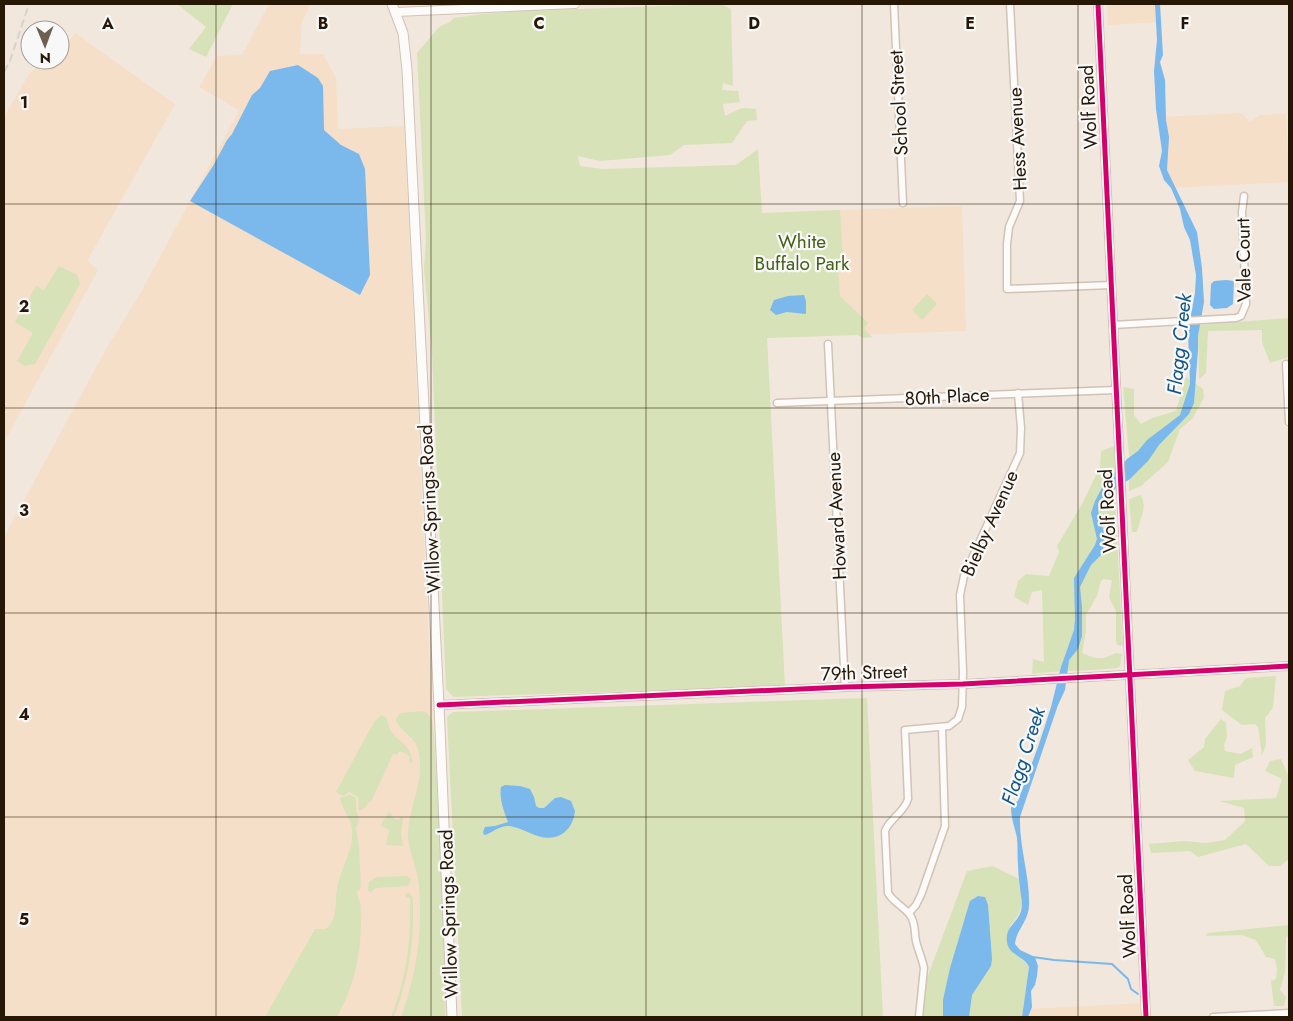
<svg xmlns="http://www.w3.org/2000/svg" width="1293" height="1021" viewBox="0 0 1293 1021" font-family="Jost,sans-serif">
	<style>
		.built { fill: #f5dfc9 }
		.green { fill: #d7e2b8 }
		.water { fill: #7bb8eb }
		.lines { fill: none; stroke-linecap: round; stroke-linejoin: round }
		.stream { stroke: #7bb8eb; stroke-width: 2 }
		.minor-casing { stroke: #d1c3b5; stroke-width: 9 }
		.tertiary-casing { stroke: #d1c3b5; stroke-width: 10 }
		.secondary-casing { stroke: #d1c3b5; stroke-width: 11 }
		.minor { stroke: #fdfbfa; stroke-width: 6 }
		.tertiary { stroke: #fdfbfa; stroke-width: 8 }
		.secondary { stroke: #fdfbfa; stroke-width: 9 }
		.rail { stroke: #d5d2ce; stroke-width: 2; stroke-dasharray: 8 4; stroke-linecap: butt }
		.cycleway-casing { stroke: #f8f8f8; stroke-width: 8 }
		.cycleway { stroke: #d6006c; stroke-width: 5 }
		.grid { fill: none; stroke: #271705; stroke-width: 1; stroke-opacity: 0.55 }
		.labels { text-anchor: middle; stroke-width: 4.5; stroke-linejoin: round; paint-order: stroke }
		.street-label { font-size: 19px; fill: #271705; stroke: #f8f8f8 }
		.park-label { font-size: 19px; fill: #466015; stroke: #f8f8f8 }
		.water-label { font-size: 20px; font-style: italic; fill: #115486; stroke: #f8f8f8 }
		.grid-label { font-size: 16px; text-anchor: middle; font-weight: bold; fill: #271705; stroke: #f8f8f8; stroke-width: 4.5; stroke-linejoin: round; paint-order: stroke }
	</style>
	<rect width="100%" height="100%" fill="#f2e7dc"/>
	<!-- built -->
	<g class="built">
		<path d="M269 4H311L302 22 300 54H323L336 78 338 129 404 126 447 1017H4V537L106 349 140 294 239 110 199 87 217 56 242 55Z"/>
		<path d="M1107 4H1158L1159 22 1108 25Z"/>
		<path d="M75 33 175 104 87 261 98 270 4 442V117L29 74 47 60H60V50L66 46Z"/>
		<path d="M1242 113 1250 122 1260 115 1286 114 1289 182 1172 188 1162 157 1160 117Z"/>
		<path d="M962 206 966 331 767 338 762 213Z"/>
		<path d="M1143 1003 1144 1017H1029L1030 1009Z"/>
	</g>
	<!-- green -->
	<g class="green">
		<path d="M177 4H233L206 57 189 49 206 27Z"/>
		<path d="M721 4 731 9 733 86 723 83 722 90 738 91 740 102 723 104 725 116 742 108 756 109 757 120 747 121 732 143 684 145 670 155 600 161 578 156 580 166 603 169 736 165 758 149 762 213 840 210 843 258 838 269 840 296 868 323 864 328 872 337 863 338 857 335 767 338 785 686 453 697 446 689 432 353 424 269 426 239 417 53 439 27 450 22 454 18 483 14 522 11Z"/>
		<path d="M59 266 77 275 80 284 35 364 25 366 17 361 33 333 15 322 36 286 44 290Z"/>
		<path d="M927 294 937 304 922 320 912 310Z"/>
		<path d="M1289 318V357L1270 363 1262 342V330L1208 331 1206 373 1199 379 1198 336 1199 325Z"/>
		<path d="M1186 377 1203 389 1204 398 1192 419 1180 429 1168 462 1141 486 1129 491V455L1123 387 1134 389V415L1141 424 1152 418 1176 411Z"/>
		<path d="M1115 446 1116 519 1123 646 1117 645 1116 641V611L1109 597 1112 580 1103 579 1101 581 1097 596 1086 615V631L1082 653C1096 659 1102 661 1115 653L1122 654 1120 666 1117 668C1088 671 1061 670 1032 674L1033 659 1044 662 1042 590 1032 592 1028 605 1014 597 1018 581 1026 574 1049 576 1059 552 1057 546 1083 502 1100 467 1101 451Z"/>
		<path d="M1140 495C1149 505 1139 521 1137 532H1132L1129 499Z"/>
		<path d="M1276 676 1273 708 1265 718 1266 745 1262 755 1258 727 1255 724 1242 725 1222 710 1225 691 1240 686 1246 678Z"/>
		<path d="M867 698 883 1017H462L447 717 453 712Z"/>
		<path d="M423 711C433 715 433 726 434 736L444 909 445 1017H401C417 973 424 926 418 879 416 863 408 850 408 834 409 804 426 780 418 749 415 736 399 732 396 719L400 713Z"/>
		<path d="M381 715 386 717C387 720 388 725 390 729 397 743 409 741 413 762L411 763 409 761 410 756 400 751 397 755 393 754 371 802H369L366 807 359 811 358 797 349 792 343 796 336 792 374 722Z"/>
		<path d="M1221 719 1226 723 1227 737 1224 745 1225 751 1241 754 1252 748 1253 757 1235 765 1234 778 1195 771 1188 760 1204 747 1205 739Z"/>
		<path d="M1281 759 1289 777V859L1280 866H1269L1246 844 1198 857 1190 851 1151 853 1149 844 1184 841 1206 843 1225 840 1245 821 1244 808 1219 801 1276 798 1282 779 1265 771 1270 761Z"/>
		<path d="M350 795 356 798V812L358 813 357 816 359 818 358 824 356 827 359 847 361 888 357 891C357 897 361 901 361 909 362 947 356 984 337 1017H265L315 929H326C330 925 333 921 334 916 337 907 335 898 337 889 340 869 354 851 352 830 351 817 342 810 340 798Z"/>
		<path d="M388 812 392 814 391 817 398 820 401 817 403 818 401 834 403 846 386 845 389 830 381 826Z"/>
		<path d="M993 866 1019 879C1022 899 1025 910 1010 926L1014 954 1022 957 1029 967 1022 1017H923L927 978 967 871Z"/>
		<path d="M407 876 411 880 408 886 376 888 371 892 368 891 369 882 377 877Z"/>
		<path d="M409 893C414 897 413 904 413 911 414 948 407 982 394 1017H391C407 978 411 939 410 898L405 897 406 894Z"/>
		<path d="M1289 925V936L1286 937 1285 972 1280 990 1286 997 1284 1006H1274L1271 981 1276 979 1277 969 1275 959 1266 957 1256 940 1242 935 1206 936 1207 933Z"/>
	</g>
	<!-- water -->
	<g class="water">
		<path d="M1155 4H1160L1163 55 1160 62 1165 80 1166 120 1169 137 1167 170 1197 232 1202 268 1204 302 1198 336V350L1194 403 1189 414 1159 445 1148 461 1130 479 1116 488 1100 504 1098 511 1105 537 1104 546 1101 555 1091 565 1080 587 1082 607V636L1078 649 1069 660 1065 690 1058 705 1020 817C1019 847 1030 876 1029 905 1029 921 1016 930 1015 944L1020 950 1035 957 1038 966 1037 976 1035 985 1031 991 1032 1007 1028 1017H1022L1029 967C1024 955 1009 956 1007 942 1005 926 1017 924 1021 911 1022 907 1022 900 1021 896 1020 886 1018 875 1018 865 1017 856 1018 847 1017 838 1015 827 1009 814 1012 804L1018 801 1039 744 1051 707 1061 667 1074 630 1075 620 1074 578 1095 545 1097 539 1091 513 1095 501 1103 486 1127 459 1138 451 1147 440 1180 415 1190 384 1188 331 1195 293 1196 275 1190 240 1184 227 1180 209 1171 188 1164 180 1159 166 1162 151 1156 109 1154 71 1157 40Z"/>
		<path d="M298 65 318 78 323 86 324 130 341 145 359 154 365 169 370 275 360 295 190 201 213 166 227 140 232 134 252 95 260 88 270 71Z"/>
		<path d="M1226 280 1234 281 1233 304 1227 308 1214 309 1210 305 1211 284 1214 281Z"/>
		<path d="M804 295 806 301V314L787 312 776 315 770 310 774 300 788 296Z"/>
		<path d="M505 785 520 786 530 789 534 797 536 806 539 808H544L555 798 561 797 571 801 575 811C574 820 570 829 562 834 543 845 528 829 510 826 498 825 493 833 484 835L483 832 485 827 495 826 508 822C504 811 499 799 501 787Z"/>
		<path d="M978 896 985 897 988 905 992 959 991 966 972 995 969 1017H943V1000L950 968 970 901Z"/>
	</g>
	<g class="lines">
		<!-- stream -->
		<path class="stream" d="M1033 957 1054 960 1112 964 1128 979 1131 989 1138 994"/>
		<!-- minor casing -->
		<g class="minor-casing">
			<g id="minor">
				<path d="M894 4 903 203"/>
				<path d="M1010 4 1020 201 1009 227 1007 244V289L1111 285"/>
				<path d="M1113 325 1236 318 1241 316 1246 304 1242 212 1244 196"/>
				<path d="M828 344 845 687"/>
				<path d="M1286 364 1289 422"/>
				<path d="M777 403 1116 390"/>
				<path d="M909 913 916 905 921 895 945 826 942 728"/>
				<path d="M919 1017 924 968C922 958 918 950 916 941 914 932 916 923 910 915 904 907 893 902 888 893L885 831C890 818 904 813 908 799L905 730 949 726 958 719 962 707 963 672 960 595 964 576 1020 453 1021 428 1018 393"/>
				<path d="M1213 1017 1289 1013"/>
			</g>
		</g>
		<!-- tertiary casing -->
		<g class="tertiary-casing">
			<g id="tertiary">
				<path d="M1098 4 1146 1017"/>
				<path d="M396 12 575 4"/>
				<path d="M439 705 845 687 963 684 1289 666"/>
			</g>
		</g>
		<!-- secondary casing -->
		<g class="secondary-casing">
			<path id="secondary" d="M392 4 403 33 407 70 439 705 452 1017"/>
		</g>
		<!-- minor -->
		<use href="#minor" class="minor"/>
		<!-- tertiary -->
		<use href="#tertiary" class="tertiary"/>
		<!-- secondary -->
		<use href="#secondary" class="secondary"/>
		<!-- rail -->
		<path class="rail" d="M4 72 10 61 29 4"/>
		<!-- cycleway casing -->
		<g class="cycleway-casing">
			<g id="cycleway">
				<path d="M1098 4 1146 1017"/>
				<path d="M439 705 845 687 963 684 1289 666"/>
			</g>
		</g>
		<!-- cycleway -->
		<use href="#cycleway" class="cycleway"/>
	</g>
	<!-- grid -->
	<path class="grid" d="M216 4V1017M431 4V1017M646 4V1017M862 4V1017M1078 4V1017M4 204H1289M4 408H1289M4 613H1289M4 817H1289"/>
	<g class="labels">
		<!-- street labels -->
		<g class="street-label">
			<text transform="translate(898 103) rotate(-93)" y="7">School Street</text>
			<text transform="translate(1088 107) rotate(-93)" y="7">Wolf Road</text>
			<text transform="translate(1017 139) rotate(-93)" y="7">Hess Avenue</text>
			<text transform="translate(1243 260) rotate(-91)" y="7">Vale Court</text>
			<text transform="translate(947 396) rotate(-3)" y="7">80th Place</text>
			<text transform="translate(429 509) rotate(-93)" y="7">Willow Springs Road</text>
			<text transform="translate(1107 511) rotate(-93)" y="7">Wolf Road</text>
			<text transform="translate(836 516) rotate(-93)" y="7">Howard Avenue</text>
			<text transform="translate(989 523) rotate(-66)" y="7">Bielby Avenue</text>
			<text transform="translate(864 672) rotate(-2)" y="7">79th Street</text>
			<text transform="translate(448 914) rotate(-92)" y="7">Willow Springs Road</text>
			<text transform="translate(1127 916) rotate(-93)" y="7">Wolf Road</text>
		</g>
		<!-- park labels -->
		<g class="park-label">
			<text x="802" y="248">White<tspan x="802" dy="22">Buffalo Park</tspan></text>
		</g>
		<!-- water labels -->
		<g class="water-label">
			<text transform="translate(1179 344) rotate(-84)" y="7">Flagg Creek</text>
			<text transform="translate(1023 756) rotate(-72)" y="7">Flagg Creek</text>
		</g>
	</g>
	<g class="grid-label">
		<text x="108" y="29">A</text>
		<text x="323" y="29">B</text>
		<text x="539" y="29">C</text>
		<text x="754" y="29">D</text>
		<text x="970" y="29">E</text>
		<text x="1185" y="29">F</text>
		<text x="24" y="108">1</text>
		<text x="24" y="312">2</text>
		<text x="24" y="516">3</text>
		<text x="24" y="720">4</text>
		<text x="24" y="925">5</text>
	</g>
	<!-- border -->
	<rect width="1293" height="1021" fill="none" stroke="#271705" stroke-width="10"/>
	<!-- north arrow -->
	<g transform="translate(45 45) rotate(179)"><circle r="24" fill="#f8f8f8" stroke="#a49e97"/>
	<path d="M0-4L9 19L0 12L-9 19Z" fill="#6e6050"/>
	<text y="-8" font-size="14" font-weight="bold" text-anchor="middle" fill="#271705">N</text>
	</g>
</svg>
